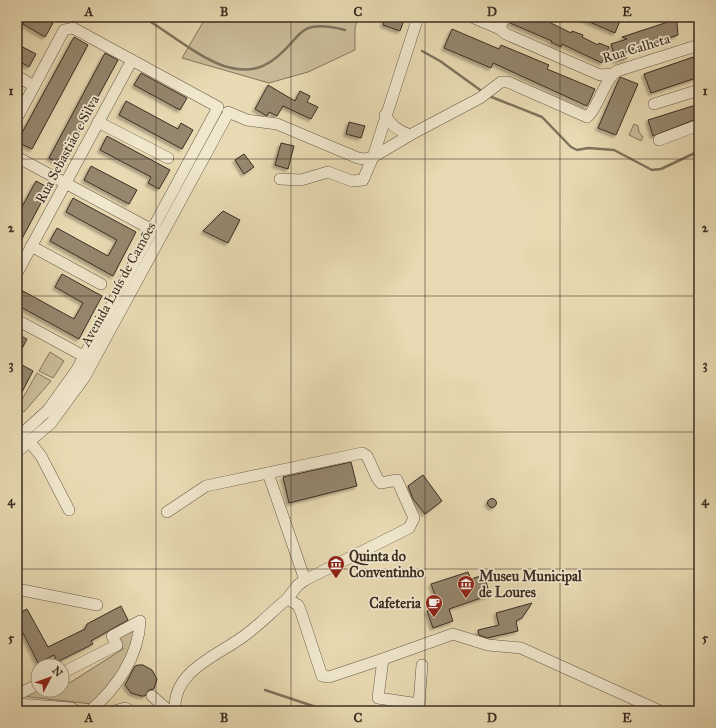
<svg xmlns="http://www.w3.org/2000/svg" width="716" height="728" font-family="'IM FELL Great Primer',serif">
<style>
.green{fill:#cbbd9a;stroke:#83765f}
.lines{fill:none;stroke-linecap:round;stroke-linejoin:round}
.stream{stroke:#7f725c;stroke-width:2.5}
.building{fill:#95876e;stroke:#3b2e24;filter:url(#shadow)}
.minor-casing{stroke:#665948;stroke-width:12}
.minor{stroke:#f0e7cd;stroke-width:11}
.grid{fill:none;stroke:#3b2e24;stroke-width:1;stroke-opacity:0.55}
.labels{text-anchor:middle;stroke-width:3.5;stroke-linejoin:round;paint-order:stroke}
.street-label{font-size:14px;fill:#3b2e24;stroke:#f0e7cd}
.poi-label{font-size:14px;font-weight:bold;fill:#3b2e24;stroke:#f0e7cd;text-anchor:start}
.neatline{fill:none;stroke:#3b2e24;stroke-width:1.5}
.grid-label{font-size:13px;text-anchor:middle;font-weight:bold;fill:#3b2e24}
</style>
<defs>
<filter id="shadow"><feDropShadow dx="-2.5" dy="2.5" stdDeviation="1" flood-color="#0004"/></filter>
</defs>
<rect width="100%" height="100%" fill="#e8dab2"/>
<filter id="stains"><feTurbulence type="fractalNoise" baseFrequency=".005" numOctaves="4"/><feColorMatrix values="0 0 0 0 .2 0 0 0 0 .09 0 0 0 0 .02 0 0 0 .5 -.17"/></filter>
<radialGradient id="worn" r=".72"><stop offset=".6" stop-color="#630" stop-opacity="0"/><stop offset="1" stop-color="#630" stop-opacity=".3"/></radialGradient>
<g class="green">
<path d="M206,17H358L355,28V50L308,72L269,83L182,58Z"/>
<path d="M634,124L638,126L639,132L643,137L641,141L629,135Z"/>
<path d="M50,352L64,361L53,378L39,371Z"/>
<path d="M37,373L51,381L24,412L17,408Z"/>
<path d="M135,627C139,650 106,687 92,704L21,696L38,690H62V684L71,682L123,649L117,637Z"/>
</g>
<g class="lines">
<g class="stream">
<path d="M143,17C168,32 198,57 224,66C256,76 273,64 293,41C297,36 305,28 312,27C323,25 334,27 345,30"/>
<path d="M422,51L440,61L483,92"/>
<path d="M489,96L542,117L571,147L577,150L588,148L614,150L652,170L661,169L699,151"/>
<path d="M265,690L328,711"/>
</g>
</g>
<g class="building">
<path d="M27,17H41L53,23L45,37L23,24Z"/>
<path d="M385,17H395L404,20L400,31L383,25Z"/>
<path d="M513,17H539L571,33L572,31L583,35L582,37L598,45L599,43L609,47L602,63L562,44L561,47L551,42L552,41L510,23Z"/>
<path d="M578,17H617L621,18L615,33Z"/>
<path d="M674,20L677,23L678,35L625,52L627,58L616,61L611,44L627,39L622,37Z"/>
<path d="M452,29L499,49L501,45L549,65L547,69L595,89L589,102L587,106L493,63L491,68L444,48Z"/>
<path d="M74,37L88,45L32,149L17,142Z"/>
<path d="M17,44L36,54L29,67L17,60Z"/>
<path d="M105,53L118,60L61,165L49,158Z"/>
<path d="M699,55V77L651,93L644,74Z"/>
<path d="M141,73L187,98L180,110L134,85Z"/>
<path d="M620,77L638,84L616,135L598,128Z"/>
<path d="M268,85L295,101L300,91L310,96L307,102L318,107L311,119L283,106L277,116L269,112L267,116L255,109Z"/>
<path d="M126,101L178,129L181,123L193,130L182,149L119,115Z"/>
<path d="M699,104V118L653,136L648,120Z"/>
<path d="M349,122L365,126L361,138L346,134Z"/>
<path d="M107,136L170,170L159,189L148,183L151,177L100,150Z"/>
<path d="M281,143L294,146L288,169L275,165Z"/>
<path d="M244,154L254,167L244,174L235,160Z"/>
<path d="M91,166L137,190L129,204L84,180Z"/>
<path d="M36,181L49,188L17,248V216Z"/>
<path d="M73,198L136,232L113,276L50,241L57,228L108,256L117,240L66,212Z"/>
<path d="M223,211L240,220L228,243L203,231Z"/>
<path d="M62,274L102,296L79,339L17,305L23,291L74,319L83,303L55,287Z"/>
<path d="M17,334L27,339L17,358Z"/>
<path d="M17,362L33,371L22,392L17,389Z"/>
<path d="M351,462L357,486L289,503L283,477Z"/>
<path d="M423,475L442,501L425,514L413,499L408,486Z"/>
<circle cx="492" cy="503" r="4.5"/>
<path d="M468,572L471,579L484,575L490,595L449,609L453,621L433,628L427,611L439,606L431,584Z"/>
<path d="M532,603L522,618L516,621L518,631L487,638L479,635L478,630L499,625L496,613Z"/>
<path d="M121,606L128,620L91,641L93,644L57,662L54,655L38,663L17,621V614L27,609L48,647L85,629L87,624Z"/>
<path d="M138,665H143L152,670L157,679L154,689L149,690L145,696H141L131,693L125,685L135,666Z"/>
</g>
<g class="lines">
<defs>
<g id="minor">
<path d="M474,18L500,29L506,34L600,75L613,74L617,71L699,45"/>
<path d="M500,29L504,17"/>
<path d="M17,76L34,86"/>
<path d="M654,104L699,90"/>
<path d="M228,112L247,120L277,124L358,158L364,159L373,157L410,135L480,98L501,82H508L587,117C595,112 604,84 613,74"/>
<path d="M385,115C391,126 399,131 410,135"/>
<path d="M17,118L64,30L73,28L218,107"/>
<path d="M98,122L168,158"/>
<path d="M659,140L699,125"/>
<path d="M17,157L158,233"/>
<path d="M280,179L301,180L328,172L352,181L363,180L373,157L418,17"/>
<path d="M31,246L101,284"/>
<path d="M17,273L132,60"/>
<path d="M17,320L89,359"/>
<path d="M17,438L48,410L76,371L216,111"/>
<path d="M29,441L41,456L69,510"/>
<path d="M17,452L51,423L84,378L226,117"/>
<path d="M268,473L305,580"/>
<path d="M167,512L206,486L362,453L367,456L377,478L381,483L397,480L414,518L409,528L305,580L298,585L287,599"/>
<path d="M17,589L97,605"/>
<path d="M422,665L419,704L378,698L383,659L453,634L488,645L521,648L660,711"/>
<path d="M62,673L117,645L112,636L140,621C139,656 116,689 90,711"/>
<path d="M17,695L38,684"/>
<path d="M152,696L169,711"/>
<path d="M17,704L71,708L76,711"/>
<path d="M115,711L125,708L131,711"/>
<path d="M175,711C172,669 221,655 248,633C262,622 274,610 287,599L298,605L301,612L322,676L329,677L383,659"/>
</g>
</defs>
<use href="#minor" class="minor-casing"/>
<use href="#minor" class="minor"/>
</g>
<path class="grid" d="M156,17V711M291,17V711M425,17V711M560,17V711M17,159H699M17,296H699M17,432H699M17,569H699"/>
<defs>
<symbol id="museum-pin" viewBox="-11 -11 22 30"><path d="M0 17L-7.5 6A9.5 9.5 0 1 1 7.5 6Z" fill="#8f2418" stroke="#f0e7cd"/><path d="M0-6L6-3V-2H-6V-3ZM-5-1h2V3h-2ZM-1-1h2V3h-2ZM3-1h2V3H3ZM-6 4H6V6H-6Z" fill="#fff"/></symbol>
<symbol id="cafe-pin" viewBox="-11 -11 22 30"><path d="M0 17L-7.5 6A9.5 9.5 0 1 1 7.5 6Z" fill="#8f2418" stroke="#f0e7cd"/><path d="M-5.5-4.5H6V0H3Q3 3.5 0 3.5H-2.5Q-5.5 3.5-5.5 0ZM3-3.2v2h1.7v-2ZM-6 4.5H4V6H-6Z" fill="#fff"/></symbol>
</defs>
<g fill-rule="evenodd">
<use href="#museum-pin" x="326" y="554" width="20" height="27"/>
<use href="#museum-pin" x="456" y="574" width="20" height="27"/>
<use href="#cafe-pin" x="424" y="593" width="20" height="27"/>
</g>
<g class="labels">
<g class="street-label">
<text transform="translate(636 48) rotate(-17)" y="5">Rua Calheta</text>
<text transform="translate(67 149) rotate(-62)" y="5">Rua Sebastião e Silva</text>
<text transform="translate(118 284) rotate(-61)" y="5">Avenida Luís de Camões</text>
</g>
<g class="poi-label">
<text x="349" y="561">Quinta do<tspan x="349" dy="16">Conventinho</tspan></text>
<text x="479" y="581">Museu Municipal<tspan x="479" dy="16">de Loures</tspan></text>
<text x="421" y="608" text-anchor="end">Cafeteria</text>
</g>
</g>
<rect width="716" height="728" fill="none" stroke="#e8dab2" stroke-width="44"/>
<g transform="translate(50 678) rotate(49)"><circle r="19" fill="#f0e7cd" stroke="#a89d89"/>
<path d="M0-3L7 15L0 10L-7 15Z" fill="#8f2418"/>
<text y="-6" font-size="11" font-weight="bold" text-anchor="middle" fill="#3b2e24">N</text>
</g>
<rect x="22" y="22" width="672" height="684" class="neatline"/>
<g class="grid-label">
<text x="89" y="16">A</text>
<text x="224" y="16">B</text>
<text x="358" y="16">C</text>
<text x="492" y="16">D</text>
<text x="627" y="16">E</text>
<text x="11" y="95">1</text>
<text x="705" y="95">1</text>
<text x="11" y="232">2</text>
<text x="705" y="232">2</text>
<text x="11" y="369">3</text>
<text x="705" y="369">3</text>
<text x="11" y="505">4</text>
<text x="705" y="505">4</text>
<text x="11" y="642">5</text>
<text x="705" y="642">5</text>
<text x="89" y="722">A</text>
<text x="224" y="722">B</text>
<text x="358" y="722">C</text>
<text x="492" y="722">D</text>
<text x="627" y="722">E</text>
</g>
<rect width="100%" height="100%" filter="url(#stains)"/>
<rect width="100%" height="100%" fill="url(#worn)"/>
</svg>
